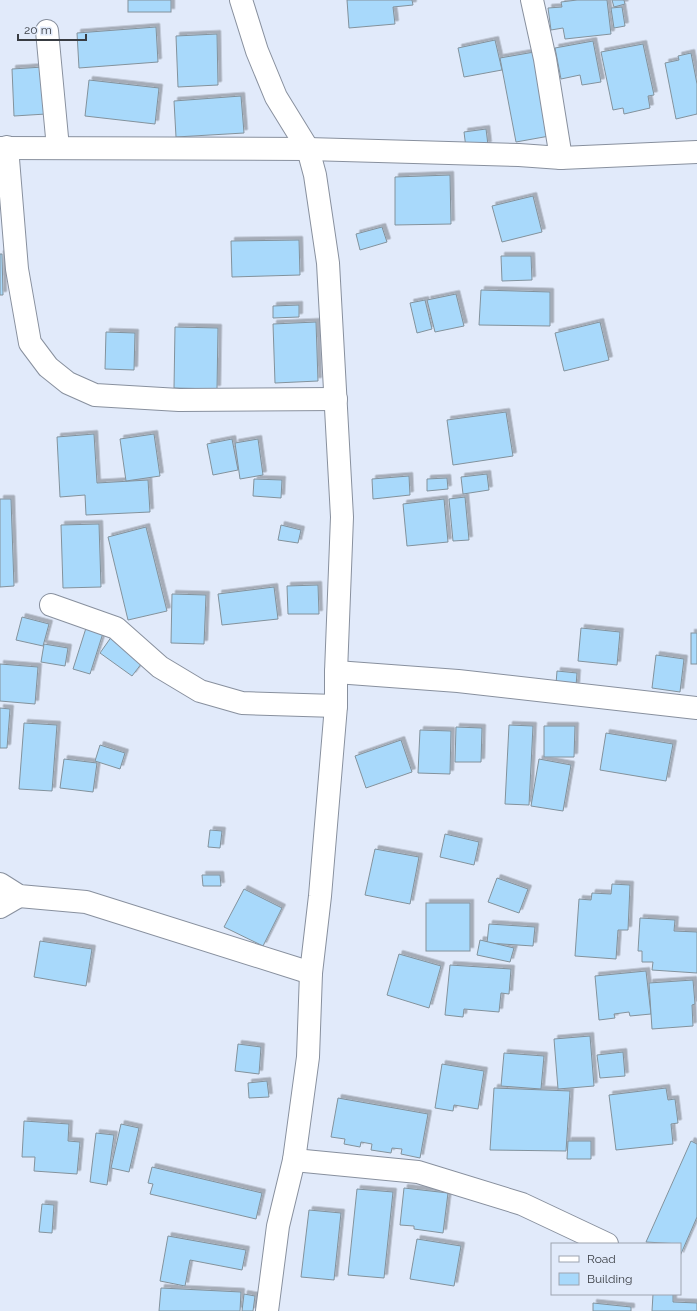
<svg xmlns="http://www.w3.org/2000/svg" width="697" height="1311" font-family="Raleway,sans-serif">
<style>
.building{fill:#a8d9fb;stroke:#83929c;filter:url(#shadow)}
.lines{fill:none;stroke-linecap:round;stroke-linejoin:round}
.minor-casing{stroke:#88909e;stroke-width:24}
.minor{stroke:#fff;stroke-width:22}
</style>
<defs>
<filter id="shadow"><feDropShadow dx="3.5" dy="-3.5" stdDeviation="0" flood-color="#0004"/></filter>
</defs>
<rect width="100%" height="100%" fill="#e1eafa"/>
<g class="building">
<rect x="128" y="0" width="43" height="12"/>
<path d="M347,0H412L413,5L393,7L395,24L349,28Z"/>
<path d="M577,0H607L611,34L565,39L563,28L551,30L548,8L562,7L561,2Z"/>
<path d="M612,0H624L625,4L614,7Z"/>
<path d="M622,7L625,26L614,28L611,8Z"/>
<path d="M156,27L158,62L79,68L77,33Z"/>
<path d="M217,34L218,85L178,87L176,36Z"/>
<path d="M495,40L502,70L464,77L458,48Z"/>
<path d="M593,41L601,82L582,85L580,75L561,79L555,48Z"/>
<path d="M643,44L654,95L648,96L650,108L624,114L623,108L613,110L601,52Z"/>
<path d="M540,51L555,135L516,142L500,58Z"/>
<path d="M691,53L697,84V114L676,119L665,63L679,60L678,56Z"/>
<path d="M43,67L46,114L14,116L12,69Z"/>
<path d="M89,80L159,88L155,124L85,116Z"/>
<path d="M241,96L244,133L176,137L174,101Z"/>
<path d="M486,129L488,145L466,148L464,132Z"/>
<path d="M450,175L451,224L395,225V177Z"/>
<path d="M533,196L542,232L502,242L492,206Z"/>
<path d="M382,227L387,242L360,250L356,234Z"/>
<path d="M299,240L300,275L232,277L231,241Z"/>
<path d="M0,254H2L3,295H0Z"/>
<path d="M501,256H531L532,280L502,281Z"/>
<path d="M481,290L550,292V326L479,325Z"/>
<path d="M456,294L464,326L435,332L427,300Z"/>
<path d="M425,300L432,329L417,333L410,303Z"/>
<path d="M299,305V317L273,318V306Z"/>
<path d="M316,322L318,381L275,383L273,324Z"/>
<path d="M600,322L609,360L564,371L555,333Z"/>
<path d="M175,327L218,328L217,389L174,388Z"/>
<path d="M106,332L135,333L134,370L105,369Z"/>
<path d="M506,412L513,456L453,465L447,420Z"/>
<path d="M94,434L97,483L148,480L150,512L86,515L85,495L60,497L57,437Z"/>
<path d="M154,434L160,476L126,481L120,439Z"/>
<path d="M232,439L238,470L213,475L207,444Z"/>
<path d="M258,439L263,475L240,479L235,443Z"/>
<path d="M487,474L489,490L463,494L461,477Z"/>
<path d="M409,476L410,495L373,499L372,479Z"/>
<path d="M447,478L448,489L427,491V479Z"/>
<path d="M254,479L282,480L281,498L253,496Z"/>
<path d="M465,497L469,540L453,541L449,499Z"/>
<path d="M0,499H11L14,586L0,587Z"/>
<path d="M444,499L448,542L407,546L403,504Z"/>
<path d="M99,524L101,587L63,588L61,525Z"/>
<path d="M281,525L301,530L298,543L278,540Z"/>
<path d="M146,527L167,611L128,620L108,537Z"/>
<path d="M318,585L319,614H288L287,586Z"/>
<path d="M274,587L278,619L222,625L218,594Z"/>
<path d="M172,594L206,595L204,644L171,643Z"/>
<path d="M22,617L49,624L43,646L16,640Z"/>
<path d="M86,628L103,633L90,674L73,669Z"/>
<path d="M581,628L620,632L617,665L578,661Z"/>
<rect x="691" y="633" width="6" height="31"/>
<path d="M112,636L145,659L132,676L100,653Z"/>
<path d="M44,644L68,648L65,666L41,662Z"/>
<path d="M656,655L684,659L680,692L652,688Z"/>
<path d="M0,664L38,667L35,704L0,701Z"/>
<path d="M557,671L577,673L576,686L556,684Z"/>
<path d="M0,708L10,709L7,748H0Z"/>
<path d="M24,723L57,725L52,791L19,789Z"/>
<path d="M509,725L533,726L529,805L505,804Z"/>
<path d="M544,726H575L574,757H544Z"/>
<path d="M456,727L482,728L481,762H455Z"/>
<path d="M420,730L451,731L450,774L418,773Z"/>
<path d="M606,733L673,744L666,781L600,770Z"/>
<path d="M401,740L412,772L366,788L355,756Z"/>
<path d="M100,745L125,753L120,769L95,761Z"/>
<path d="M64,759L97,763L93,792L60,788Z"/>
<path d="M539,759L571,765L563,811L531,806Z"/>
<path d="M210,830L222,831L220,848L208,847Z"/>
<path d="M445,834L479,842L474,865L440,857Z"/>
<path d="M375,849L419,857L410,904L365,895Z"/>
<path d="M202,875H220L221,886H203Z"/>
<path d="M497,878L528,889L519,913L488,902Z"/>
<path d="M612,884L630,885L628,930H618L616,959L575,956L579,899L591,900L592,893L611,894Z"/>
<path d="M244,889L282,908L263,946L224,927Z"/>
<rect x="426" y="903" width="44" height="48"/>
<path d="M640,918L675,920L674,931L697,932V973L652,970L653,962H642V951H638Z"/>
<path d="M489,924L535,927L533,946L487,943Z"/>
<path d="M480,940L514,948L510,962L477,955Z"/>
<path d="M40,941L92,949L86,986L34,977Z"/>
<path d="M399,954L441,966L429,1008L387,995Z"/>
<path d="M450,965L511,969L509,994L501,993L499,1012L464,1009L463,1017L445,1015Z"/>
<path d="M646,971L651,1014L630,1016L629,1012L614,1014L615,1018L599,1020L595,976Z"/>
<path d="M693,980L695,1004L692,1005L693,1026L652,1029L649,983Z"/>
<path d="M590,1036L594,1086L558,1089L554,1039Z"/>
<path d="M238,1044L261,1047L259,1074L235,1071Z"/>
<path d="M623,1052L625,1076L600,1078L597,1055Z"/>
<path d="M504,1053L544,1056L541,1089L501,1086Z"/>
<path d="M442,1064L484,1071L478,1109L454,1105L453,1111L435,1108Z"/>
<path d="M267,1081L269,1097L249,1098L248,1083Z"/>
<path d="M494,1088L570,1091L566,1151L490,1150Z"/>
<path d="M666,1088L668,1100L675,1099L678,1123L671,1124L673,1144L616,1150L609,1095Z"/>
<path d="M338,1098L428,1114L420,1158L401,1154L402,1149L392,1148L391,1153L371,1150L372,1144L361,1142L360,1147L344,1144L345,1139L331,1137Z"/>
<path d="M24,1121L69,1124L68,1141L80,1142L77,1174L34,1171L35,1157H22Z"/>
<path d="M121,1124L139,1128L129,1172L111,1168Z"/>
<path d="M96,1133L114,1135L107,1185L90,1182Z"/>
<path d="M568,1141H591V1159H567Z"/>
<path d="M691,1141L697,1144V1217L680,1256V1244L646,1242Z"/>
<path d="M152,1167L262,1193L256,1219L150,1194L153,1184L148,1183Z"/>
<path d="M404,1188L448,1193L443,1233L414,1229V1226L400,1225Z"/>
<path d="M357,1189L393,1192L384,1278L348,1275Z"/>
<path d="M42,1204L54,1205L52,1233L39,1232Z"/>
<path d="M309,1210L341,1213L334,1280L301,1277Z"/>
<path d="M168,1236L246,1250L242,1270L190,1260L185,1286L160,1281Z"/>
<path d="M417,1239L461,1246L454,1286L410,1279Z"/>
<path d="M161,1288L241,1292L240,1311H159Z"/>
<path d="M244,1294L255,1296L253,1311H242Z"/>
<path d="M653,1294H673V1302L697,1303V1311H652Z"/>
<path d="M593,1303L631,1307V1311H593Z"/>
</g>
<g class="lines">
<defs>
<g id="minor">
<path d="M241,0L257,51L276,97L308,149L315,175L328,263L342,517L336,672V706L320,896L311,973L308,1057L294,1160L278,1226L267,1311"/>
<path d="M532,0L545,59L561,158"/>
<path d="M47,31L58,148"/>
<path d="M7,147L17,269L30,343L48,367L68,383L95,395L179,400L336,399"/>
<path d="M0,148L308,149L519,155L561,158L697,152"/>
<path d="M51,605L116,628L160,667L200,691L242,703L336,706"/>
<path d="M336,672L458,681L697,708"/>
<path d="M0,884L19,896L86,902L311,973"/>
<path d="M0,907L19,896"/>
<path d="M294,1160L418,1172L522,1204L607,1244"/>
</g>
</defs>
<use href="#minor" class="minor-casing"/>
<use href="#minor" class="minor"/>
</g>
<rect x="551" y="1243" width="130" height="52" fill="#e1eafa" stroke="#9da4b0"/>
<rect x="559" y="1256" width="20" height="6" fill="#ffffff" stroke="#9da4b0"/>
<text x="587" y="1263" font-size="12" fill="#383c42">Road</text>
<rect x="559" y="1273" width="20" height="12" fill="#a8d9fb" stroke="#9da4b0"/>
<text x="587" y="1283" font-size="12" fill="#383c42">Building</text>
<path d="M18 34v6h68v-6" fill="none" stroke="#383c42" stroke-width="2"/>
<text x="24" y="34" font-size="12" fill="#383c42" stroke="#e1eafa" stroke-width="3" paint-order="stroke">20 m</text>
</svg>
